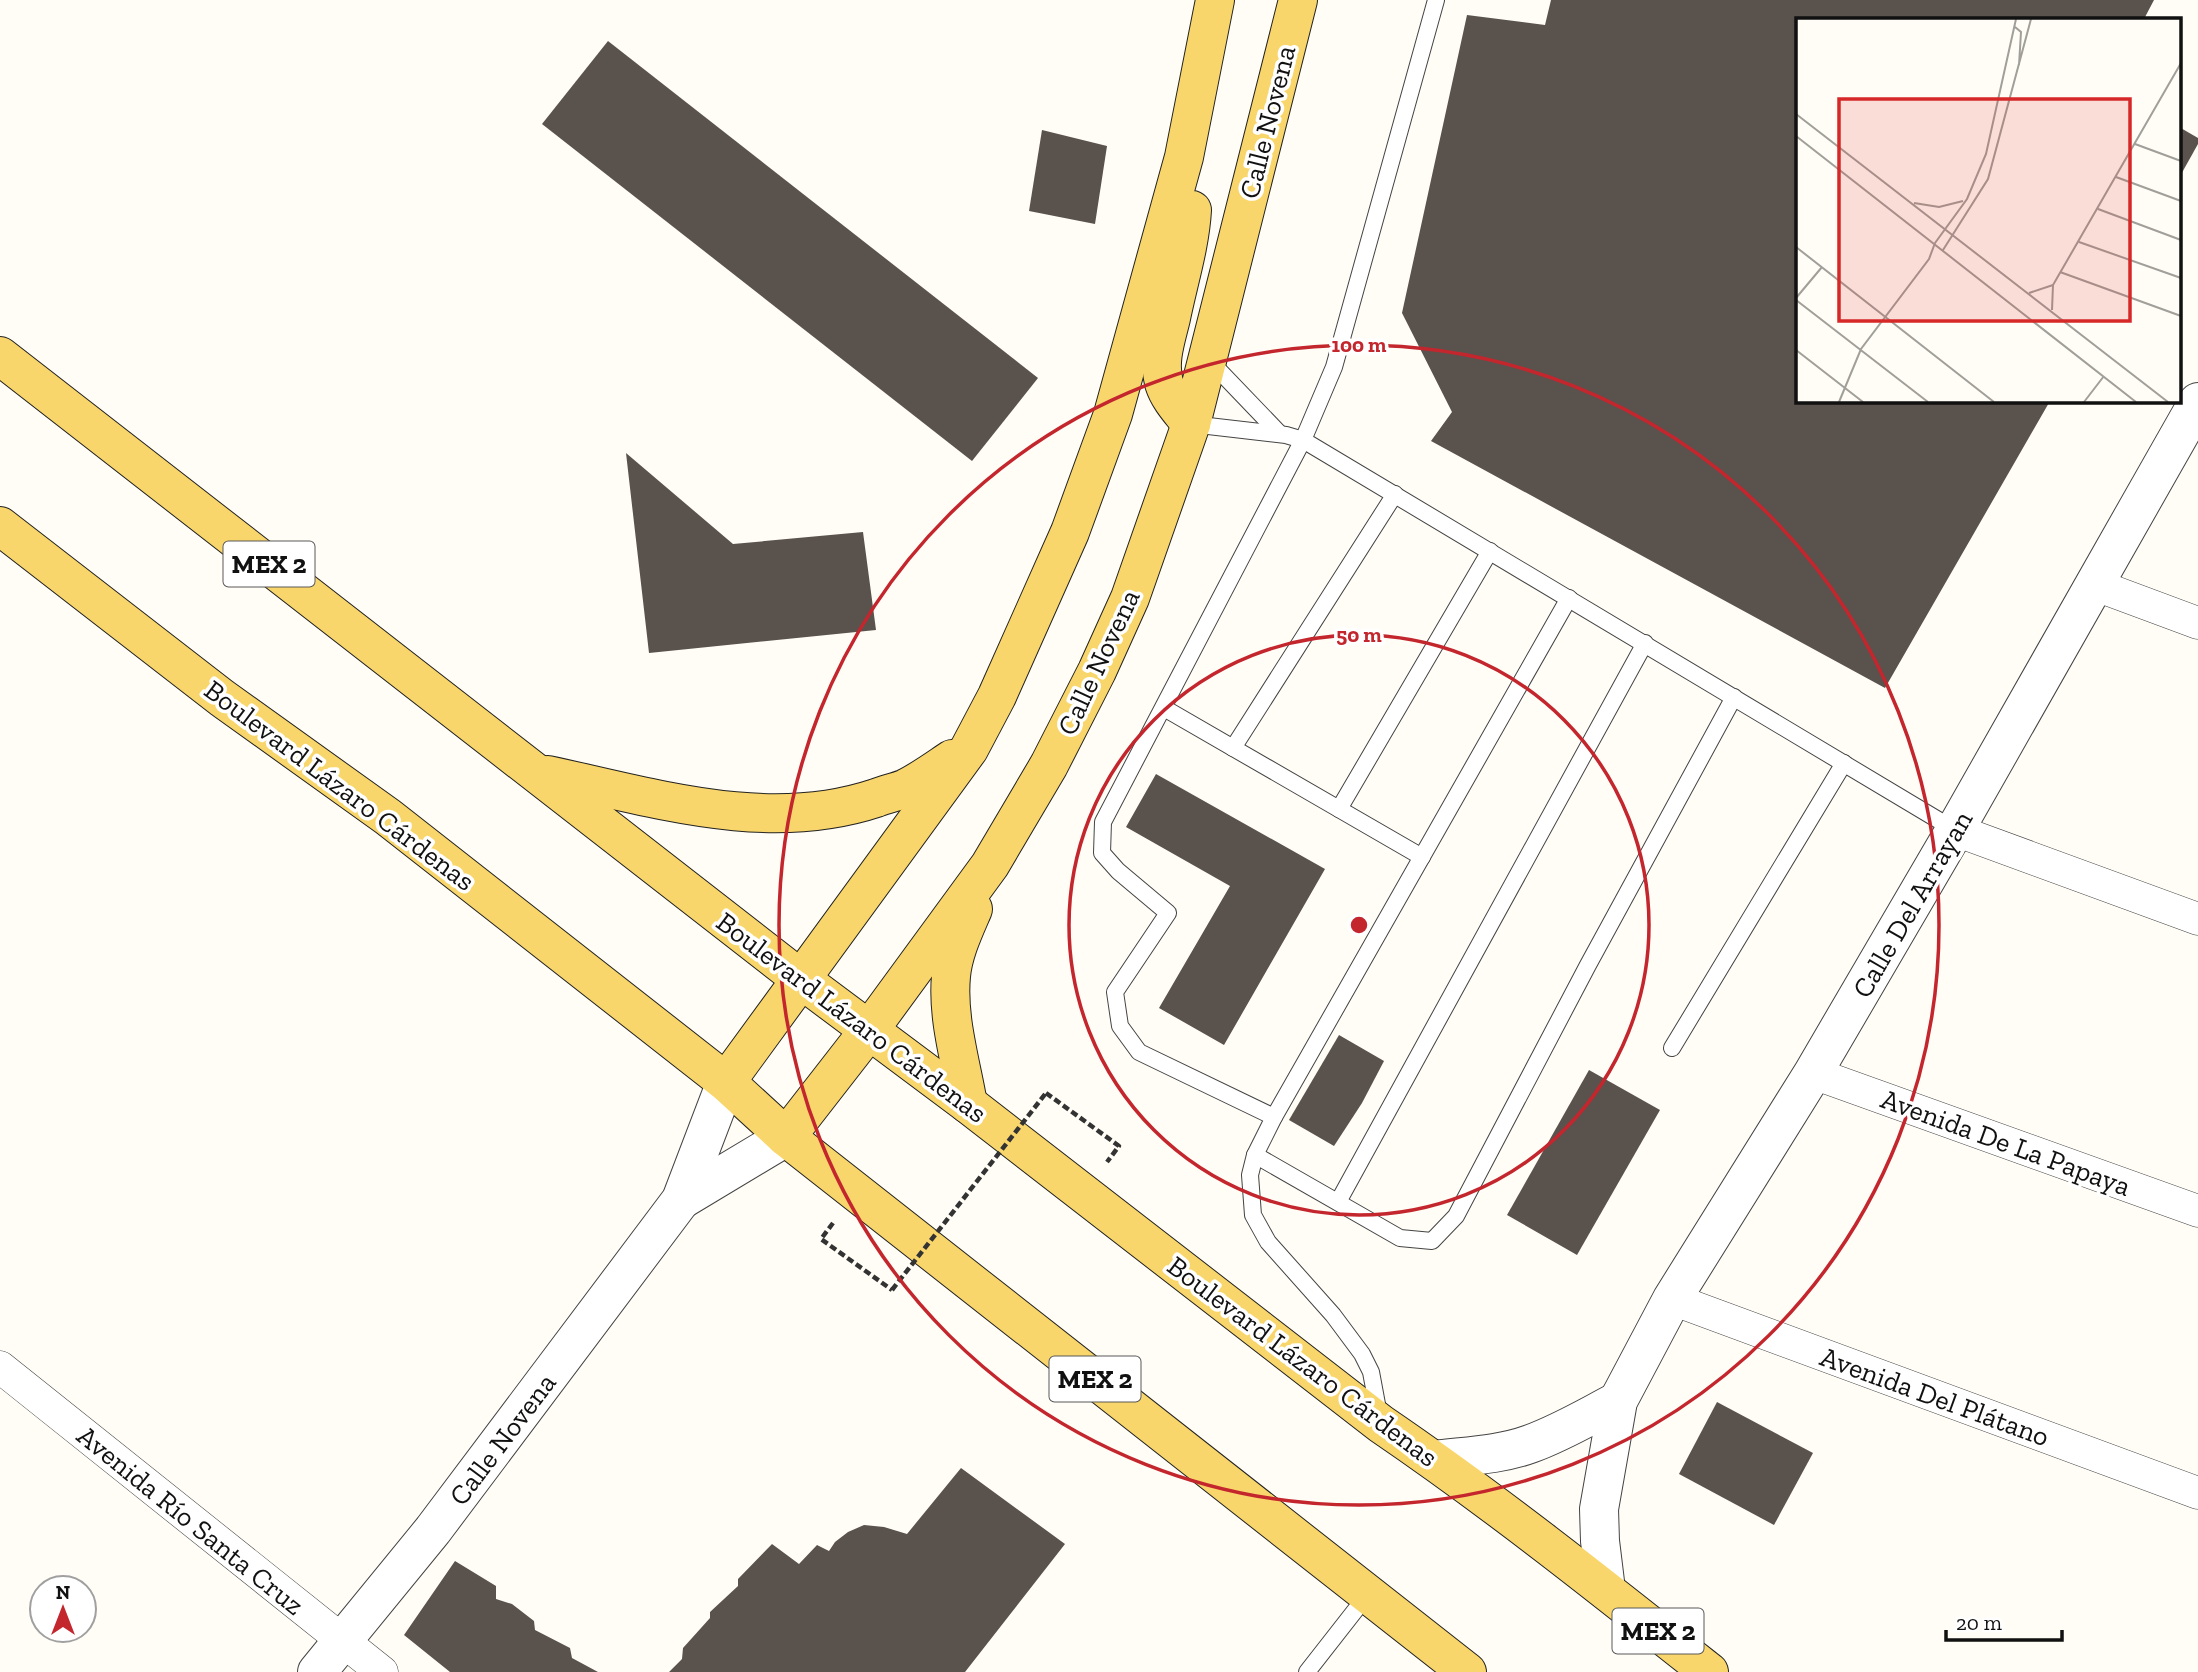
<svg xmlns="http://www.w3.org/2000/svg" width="2198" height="1672" font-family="'Zilla Slab',serif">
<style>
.building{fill:#5a524d}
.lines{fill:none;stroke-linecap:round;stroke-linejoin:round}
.service-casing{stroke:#444;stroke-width:18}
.minor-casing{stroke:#444;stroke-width:33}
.tertiary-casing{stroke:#444;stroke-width:40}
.primary-casing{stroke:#222;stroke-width:40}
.path{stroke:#333;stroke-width:4.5;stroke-dasharray:7 3.5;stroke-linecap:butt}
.service{stroke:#fff;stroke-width:16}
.minor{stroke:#fff;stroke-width:32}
.tertiary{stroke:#fff;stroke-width:38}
.primary{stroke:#f9d66b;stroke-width:38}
.path-bridge{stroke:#333;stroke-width:4.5;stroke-dasharray:7 3.5;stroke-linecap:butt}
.ring{fill:none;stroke:#c4262e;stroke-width:3.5}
.labels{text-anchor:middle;stroke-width:7;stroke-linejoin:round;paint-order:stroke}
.shield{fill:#fff;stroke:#585858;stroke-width:2}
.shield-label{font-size:26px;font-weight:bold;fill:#111}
.street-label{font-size:28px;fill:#111;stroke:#fff}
.inset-road{fill:none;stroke:#a09f9a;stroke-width:2}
.view{fill:#d62828;fill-opacity:0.15;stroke:#d62828;stroke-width:3.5}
.inset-edge{fill:none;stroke:#111;stroke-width:3.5}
.centre{fill:#c4262e;stroke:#fff;stroke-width:3.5}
.ring-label{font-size:21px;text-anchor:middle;font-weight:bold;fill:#c4262e;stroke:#fff;stroke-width:7;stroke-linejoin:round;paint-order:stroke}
</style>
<rect width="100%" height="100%" fill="#fffdf5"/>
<g class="building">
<path d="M1551,0H2154L2144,19H1797V401H2050L1885,688L1431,441L1452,412L1402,313L1467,15L1545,25Z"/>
<path d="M608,41L1038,378L972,461L542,124Z"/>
<path d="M2179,127L2198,138V144L2179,178Z"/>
<path d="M1042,130L1107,146L1095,224L1029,211Z"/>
<path d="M626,453L733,544L863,532L876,630L649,653Z"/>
<path d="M1156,774L1325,869L1224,1045L1159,1008L1230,886L1126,827Z"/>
<path d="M1339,1035L1384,1061L1362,1103L1334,1146L1289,1120Z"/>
<path d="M1589,1070L1660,1110L1577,1255L1507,1215Z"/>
<path d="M1717,1402L1813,1453L1774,1525L1679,1474Z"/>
<path d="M961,1468L1065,1544L965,1672H669L682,1659L683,1648L710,1618V1612L738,1586V1579L772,1544L799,1564L817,1545L829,1551L835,1542L848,1532L864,1525L884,1527L907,1534Z"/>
<path d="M455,1561L496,1586V1599L512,1604L534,1621L535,1630L570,1648L572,1658L598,1672H450L404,1635Z"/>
</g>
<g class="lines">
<defs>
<g id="service">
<path d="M1209,360L1280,434"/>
<path d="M1191,424L1286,435L1303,440L1955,830"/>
<path d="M1164,708L1422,857"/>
<path d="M1233,748L1395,494"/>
<path d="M1339,809L1490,551"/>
<path d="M1672,1048L1844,763"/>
<path d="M1274,1117L1139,1052L1120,1026L1115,992L1168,913L1118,871L1102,853L1103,822L1303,440L1334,367L1436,0"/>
<path d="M1255,1155L1400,1238L1432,1241L1456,1216L1588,965L1734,697"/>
<path d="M1338,1202L1645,643"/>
<path d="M1379,1415L1371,1372L1362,1354L1333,1315L1268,1242L1253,1215L1250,1175L1255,1155L1274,1117L1569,598"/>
<path d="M1307,1672L1368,1594"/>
</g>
<g id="minor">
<path d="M2093,584L2198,623"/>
<path d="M1955,830L2198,919"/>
<path d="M1813,1073L2198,1211"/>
<path d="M1672,1299L2198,1493"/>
<path d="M0,1367L382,1672"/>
</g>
<g id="tertiary">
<path d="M681,1200L786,1137"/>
<path d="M1434,1460C1465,1456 1500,1455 1530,1444C1561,1433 1589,1416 1618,1401"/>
<path d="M1606,1590L1600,1541L1599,1509L1618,1401L1672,1299L1813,1073L1955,830L2198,402"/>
<path d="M317,1672L433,1530L681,1200L726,1082"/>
</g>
<g id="primary">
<path d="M0,356L802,980L968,1104L1381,1424C1494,1501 1602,1587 1709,1672"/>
<path d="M1191,424C1181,411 1169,399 1164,383C1158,361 1166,339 1171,318C1178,283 1190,246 1192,210"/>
<path d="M0,526L222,698L388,817L726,1082L786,1137L1467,1672"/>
<path d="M548,775C655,798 768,834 876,798C886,794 897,792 906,788C922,780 937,769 952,759"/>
<path d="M726,1082L969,749L997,696L1070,532L1113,414L1184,157L1215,0"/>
<path d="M968,1104C961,1063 947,1018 951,976C953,953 964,930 973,909"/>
<path d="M786,1137L870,1029L990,865L1049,765L1097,671L1130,598L1191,424L1298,0"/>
</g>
</defs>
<use href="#service" class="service-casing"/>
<use href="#minor" class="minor-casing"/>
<use href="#tertiary" class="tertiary-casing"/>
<use href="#primary" class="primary-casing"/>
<g class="path">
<path d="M1046,1093L1119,1146L1107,1162"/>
<path d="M833,1223L821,1239L892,1290"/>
</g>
<use href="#service" class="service"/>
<use href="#minor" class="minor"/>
<use href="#tertiary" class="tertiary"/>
<use href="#primary" class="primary"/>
<path class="path-bridge" d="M892,1290L1046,1093"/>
</g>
<g class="ring">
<circle cx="1359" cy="925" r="290"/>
<circle cx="1359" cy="925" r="580"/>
</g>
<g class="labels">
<g class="shield">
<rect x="223.5" y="541.5" width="91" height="45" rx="5"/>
<rect x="1049.5" y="1356.5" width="91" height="45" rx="5"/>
<rect x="1612.5" y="1608.5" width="91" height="45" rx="5"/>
</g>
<g class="shield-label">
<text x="269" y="573">MEX 2</text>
<text x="1095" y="1388">MEX 2</text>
<text x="1658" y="1640">MEX 2</text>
</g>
<g class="street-label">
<text transform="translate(1267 122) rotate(-76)" y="10">Calle Novena</text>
<text transform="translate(1098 662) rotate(-65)" y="10">Calle Novena</text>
<text transform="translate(340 785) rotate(37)" y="10">Boulevard Lázaro Cárdenas</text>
<text transform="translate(1912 904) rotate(-60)" y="10">Calle Del Arrayan</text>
<text transform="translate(852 1017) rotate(37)" y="10">Boulevard Lázaro Cárdenas</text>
<text transform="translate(2006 1142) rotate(20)" y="10">Avenida De La Papaya</text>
<text transform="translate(1303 1361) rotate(37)" y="10">Boulevard Lázaro Cárdenas</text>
<text transform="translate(1935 1396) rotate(20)" y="10">Avenida Del Plátano</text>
<text transform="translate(502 1439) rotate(-53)" y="10">Calle Novena</text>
<text transform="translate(191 1520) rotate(39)" y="10">Avenida Río Santa Cruz</text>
</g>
</g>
<g transform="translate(1796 18)">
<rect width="385" height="385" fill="#fffdf5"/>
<path class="inset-road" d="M219,9L225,14L223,47M0,96L372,384M0,118L340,384M339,126L385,143M320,159L385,183M118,185L143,189L167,183M302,191L385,222M283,224L385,260M139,225L171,181L190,136L220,1M0,229L198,384M147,232L192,161L235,1M264,254L385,298M233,275L257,267M0,280L26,249M0,282L132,384M256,292L257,267L385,45M0,332L67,384M43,384L65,331L133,241L139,225M288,384L308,358"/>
<path class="view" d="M43,81H334V303H43Z"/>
<rect width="385" height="385" class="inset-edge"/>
</g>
<circle cx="1359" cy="925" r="10" class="centre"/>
<g class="ring-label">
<text x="1359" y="352">100 m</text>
<text x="1359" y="642">50 m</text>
</g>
<g transform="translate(63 1609)"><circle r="33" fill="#ffffff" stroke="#a0a0a0" stroke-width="2"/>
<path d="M0-5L12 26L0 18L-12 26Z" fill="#c4262e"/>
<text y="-10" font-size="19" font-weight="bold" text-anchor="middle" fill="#111111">N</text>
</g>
<path d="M1946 1630v10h116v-10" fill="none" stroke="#111111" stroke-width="3.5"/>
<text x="1956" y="1630" font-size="21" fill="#111111" stroke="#ffffff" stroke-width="5" paint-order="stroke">20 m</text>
</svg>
